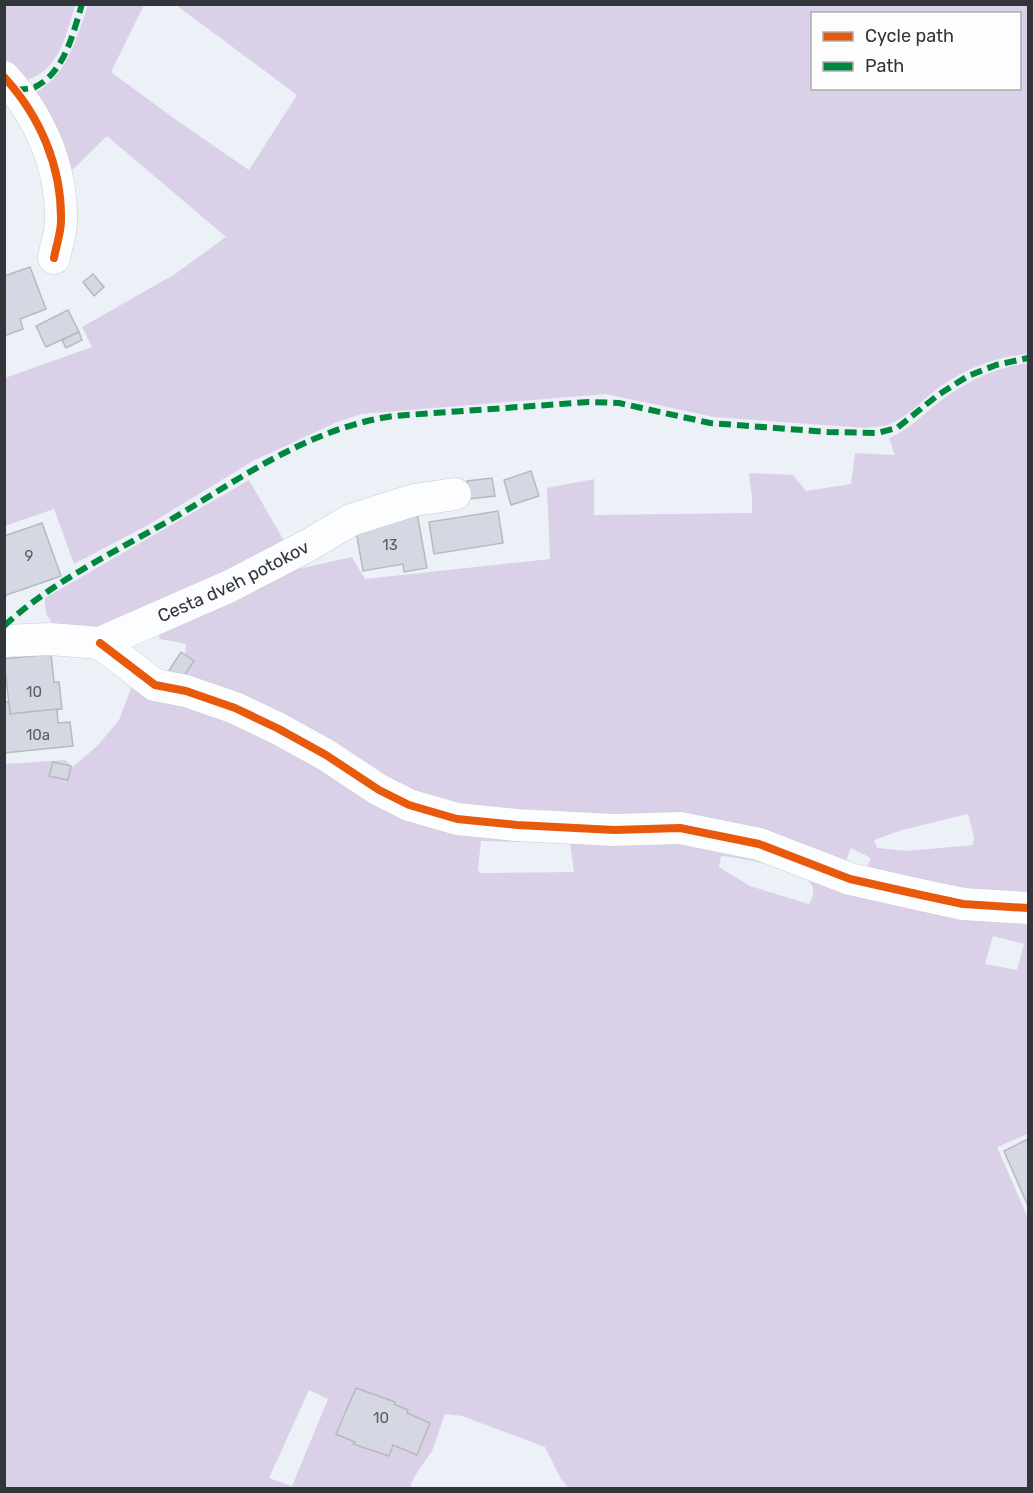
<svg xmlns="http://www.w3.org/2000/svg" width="1033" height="1493" font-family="Rubik,sans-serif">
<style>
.green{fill:#dad1e9;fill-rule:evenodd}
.building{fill:#d5d7e3;stroke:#b7b9be;stroke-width:1.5}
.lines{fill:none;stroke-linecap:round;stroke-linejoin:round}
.street-casing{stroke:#c9ccd1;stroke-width:33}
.street{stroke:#fcfdfe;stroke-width:32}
.quiet{stroke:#00873e;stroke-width:6;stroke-dasharray:12 6;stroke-linecap:butt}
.cycleway-casing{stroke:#fdfdfd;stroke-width:11}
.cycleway{stroke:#e8590c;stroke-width:8}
.labels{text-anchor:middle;stroke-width:5;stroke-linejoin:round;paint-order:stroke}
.number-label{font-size:15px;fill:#5b5e64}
.street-label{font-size:18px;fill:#323539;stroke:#fdfdfd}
</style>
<rect width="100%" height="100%" fill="#ecf1f7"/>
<g class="green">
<path d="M5,5H75C66,36 58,75 21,81L5,63Z"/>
<path d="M88,5H144L111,72L179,122L249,170L297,95L176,5H1028V354C998,356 967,368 941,386C924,398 905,421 884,426C878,427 871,427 865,428L714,417L606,394L361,414L337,422L253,461L148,525L74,564L54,509L5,526V378L92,347L82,327L175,274L226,237L107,136L68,174L32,94C67,78 76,39 88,5ZM812,14H1020V88H812Z"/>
<path d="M1028,363V902L864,876L871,858L851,848L843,868L437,804L183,679L186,644L160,639L156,628L289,571L352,557L365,579L550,559L547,488L594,479V515L752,513V499L749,473L793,475L806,491L851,484L855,453L895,455L889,438C909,430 922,415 939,402C965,382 995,367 1028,363ZM968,814L974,837L973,845L907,851L877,848L874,840L902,830Z"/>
<path d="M249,480L287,546L114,628L58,630C48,619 44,613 45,598Z"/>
<path d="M131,688L220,709L387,802L683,836L1028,917V1134L997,1147L1028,1218V1488H568L561,1479L545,1447L462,1416L445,1414L432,1451L414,1477L410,1488H5V764L65,760L73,767L98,745L119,720ZM481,841L570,843L574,872L480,873L478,869ZM721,856C738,857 807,870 812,886C815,893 812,898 809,904L750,886L719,867ZM993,936L1024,944L1017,970L985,964ZM309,1390L328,1399L292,1486L269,1478Z"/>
</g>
<g class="building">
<path d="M30,267L46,309L20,319L23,329L4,336V276Z"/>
<path d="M93,274L104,287L94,296L83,282Z"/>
<path d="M68,310L79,332L46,347L36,326Z"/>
<path d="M79,332L82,340L66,348L62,340Z"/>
<path d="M531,471L539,496L511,505L504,480Z"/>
<path d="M492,478L495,496L469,499L467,481Z"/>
<path d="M498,511L503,543L434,554L429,522Z"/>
<path d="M417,513L427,568L404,572L403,564L363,571L355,525Z"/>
<path d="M42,523L61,576L4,596V536Z"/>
<path d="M181,652L194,661L179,683L166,675Z"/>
<path d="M51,654L54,682H59L62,709L10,714L4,659Z"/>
<path d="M4,702H9L10,714L57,709L58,723L70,722L73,746L4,753Z"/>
<path d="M53,762L71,766L68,780L49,776Z"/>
<path d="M1028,1139V1206L1004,1151Z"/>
<path d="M356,1388L395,1402L394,1404L408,1410L407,1413L430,1423L417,1455L393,1445L389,1456L353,1444L355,1442L336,1434Z"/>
</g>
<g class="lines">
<defs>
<g id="street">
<path d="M4,77C40,116 62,167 61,221C61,233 56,246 54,258"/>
<path id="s1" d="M4,641L50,639L100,643L230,586L307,546L351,520L414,500L455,494"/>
<path d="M100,643L155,685L186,691L235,708L279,729L326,755L379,790L409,805L457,819L517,825L614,830L680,828L759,844L850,879L921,895L963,904L1028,908"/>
</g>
</defs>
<use href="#street" class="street-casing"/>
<use href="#street" class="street"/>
<g class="quiet">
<path d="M16,90C22,89 30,89 35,87C65,72 73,33 82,4"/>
<path d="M4,626C52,582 109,555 165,523C239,480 306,429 393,416L589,402L619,403L710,423L828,432L877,433L897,428L938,395L968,376L996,365L1028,358"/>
</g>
<defs>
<g id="cycleway">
<path d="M4,77C40,116 62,167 61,221C61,233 56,246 54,258"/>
<path d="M100,643L155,685L186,691L235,708L279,729L326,755L379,790L409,805L457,819L517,825L614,830L680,828L759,844L850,879L921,895L963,904L1028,908"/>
</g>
</defs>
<use href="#cycleway" class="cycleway-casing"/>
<use href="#cycleway" class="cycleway"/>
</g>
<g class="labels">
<g class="number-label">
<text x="390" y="550">13</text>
<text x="29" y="561">9</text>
<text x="34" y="697">10</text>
<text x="38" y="740">10a</text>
<text x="381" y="1423">10</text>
</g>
<g class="street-label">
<text dy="6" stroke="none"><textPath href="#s1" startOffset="243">Cesta dveh potokov</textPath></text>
</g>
</g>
<rect width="1033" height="1493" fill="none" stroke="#323539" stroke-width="12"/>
<rect x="811" y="12" width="210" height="78" fill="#fdfdfd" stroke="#acadaf" stroke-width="1.5"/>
<rect x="823" y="32" width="30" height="9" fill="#e8590c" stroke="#acadaf" stroke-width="1.5"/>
<text x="865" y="42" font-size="18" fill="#323539">Cycle path</text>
<rect x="823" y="62" width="30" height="9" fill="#00873e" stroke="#acadaf" stroke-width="1.5"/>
<text x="865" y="72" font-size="18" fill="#323539">Path</text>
</svg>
